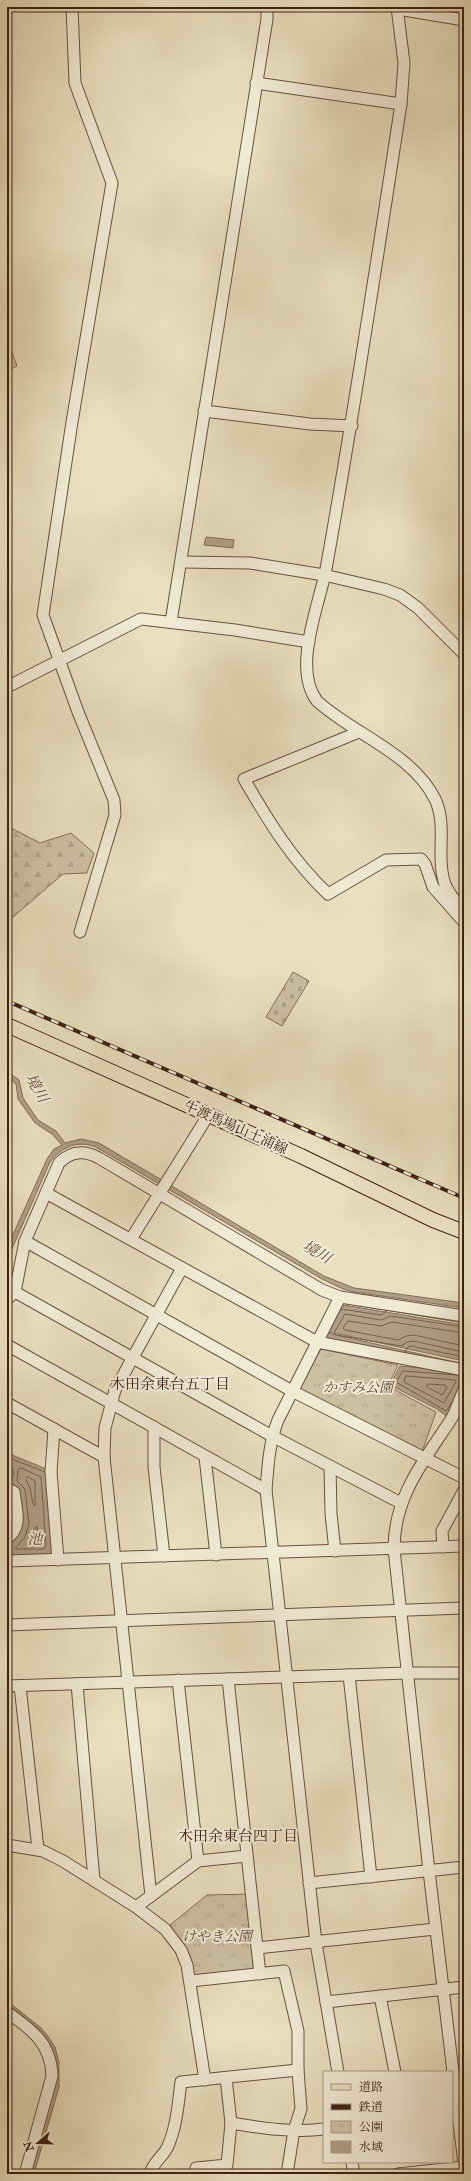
<svg xmlns="http://www.w3.org/2000/svg" width="471" height="2181" font-family="'IM FELL Double Pica','Noto Serif JP',serif">
<style>
.forest{fill:url(#forest-firs);stroke:#84705c}
.cemetery{fill:url(#cemetery-stones);stroke:#84705c}
.park{fill:url(#park-tufts);stroke:#84705c}
.water{fill:#af9f86;stroke:#816d58}
.lines{fill:none;stroke-linecap:round;stroke-linejoin:round}
.shore{stroke:#76604d;stroke-width:1}
.minor-casing{stroke:#68513f;stroke-width:13}
.major-casing{stroke:#3d2114;stroke-width:16}
.minor{stroke:#f1ebd6;stroke-width:11}
.major{stroke:#e9e0c0;stroke-width:14}
.rail-casing{stroke:#3d2114;stroke-width:4}
.rail{stroke:#f1ebd6;stroke-width:2.5;stroke-dasharray:8;stroke-linecap:butt}
.labels{text-anchor:middle;stroke-width:4;stroke-linejoin:round;paint-order:stroke}
.street-label{font-size:14px;fill:#3d2114;stroke:#f1ebd6}
.park-label{font-size:14px;font-style:italic;fill:#614938;stroke:#f1ebd6}
.water-label{font-size:15px;font-style:italic;fill:#654d3c;stroke:#f1ebd6}
.neighbourhood-label{font-size:15px;fill:#3d2114;stroke:#f1ebd6}
</style>
<defs>
<pattern id="forest-firs" width="22" height="20" patternUnits="userSpaceOnUse"><rect width="22" height="20" fill="#ccc0a3"/><path d="M5 1l3.5 6h-7zM16 11l3.5 6h-7z" fill="#b0a58b"/></pattern>
<pattern id="cemetery-stones" width="16" height="16" patternUnits="userSpaceOnUse"><rect width="16" height="16" fill="#ccc0a3"/><path d="M2 7V4a2 2 0 0 1 4 0v3zM10 15v-3a2 2 0 0 1 4 0v3z" fill="#b0a58b"/></pattern>
<pattern id="park-tufts" width="24" height="20" patternUnits="userSpaceOnUse"><rect width="24" height="20" fill="#ccc0a3"/><path d="M3 7l-1-3M5 7V3M7 7l1-3M15 17l-1-3M17 17v-4M19 17l1-3" fill="none" stroke="#b0a58b"/></pattern>
</defs>
<rect width="100%" height="100%" fill="#e9e0c0"/>
<filter id="stains"><feTurbulence type="fractalNoise" baseFrequency=".005" numOctaves="4"/><feColorMatrix values="0 0 0 0 .2 0 0 0 0 .09 0 0 0 0 .02 0 0 0 .5 -.17"/></filter>
<radialGradient id="worn" r=".72"><stop offset=".6" stop-color="#630" stop-opacity="0"/><stop offset="1" stop-color="#630" stop-opacity=".3"/></radialGradient>
<g class="forest">
<path d="M7,339L17,366L7,371Z"/>
<path d="M7,826L40,843L71,833L94,853L87,873L63,874L13,917L7,913Z"/>
</g>
<path class="cemetery" d="M293,972L309,981L282,1026L266,1017Z"/>
<g class="park">
<path d="M321,1349L398,1365L388,1386L436,1412L422,1452L299,1389Z"/>
<path d="M251,1894L260,1974L191,1981L165,1929L207,1895Z"/>
</g>
<g class="water">
<path d="M206,537L234,540L233,548L204,545Z"/>
<path d="M7,1071L19,1080L23,1098L38,1120L56,1131L65,1143L81,1139L99,1143L324,1276L354,1288L464,1303V1308L354,1292L343,1289L322,1279L96,1147C77,1140 62,1147 50,1162L7,1260V1248L47,1159L54,1149L62,1145L52,1134L35,1123L18,1099L16,1084L7,1077Z"/>
<path d="M341,1299L464,1318V1323L343,1303L327,1333L464,1364V1367L319,1341Z"/>
<path d="M343,1305L464,1325V1361L329,1332Z"/>
<path d="M400,1366L464,1372V1386L449,1418L437,1409L390,1385Z"/>
<path d="M7,1453L49,1470L56,1558L7,1560V1541L17,1533L7,1486L10,1473L7,1467Z"/>
<path d="M7,2001L40,2027L47,2035L55,2047L59,2063V2087L34,2174H30L54,2086L36,2029L7,2007Z"/>
</g>
<g class="lines">
<g class="shore">
<path d="M341,1309L381,1315L387,1311"/>
<path d="M464,1327L390,1316L381,1320L345,1314L334,1333L336,1335L401,1346L407,1342L413,1341L464,1352"/>
<path d="M464,1333L392,1322L381,1326L348,1321L343,1328L345,1330L398,1340L406,1336L414,1335L464,1346"/>
<path d="M405,1352L408,1347L411,1346L464,1357"/>
<path d="M406,1376L455,1380L456,1382L444,1403L404,1382Z"/>
<path d="M428,1384L445,1385L447,1388L442,1395L427,1387Z"/>
<path d="M452,1402L446,1411L396,1382L403,1371L457,1375"/>
<path d="M7,1457L45,1472"/>
<path d="M21,1468L41,1477L46,1547L44,1549H15L25,1537L29,1524L25,1489L17,1481L18,1470Z"/>
<path d="M28,1477L35,1481V1506L33,1504L30,1488L26,1480Z"/>
<path d="M37,1527L39,1542L31,1544L29,1541L35,1528Z"/>
</g>
<defs>
<g id="minor">
<path d="M72,7L75,83L112,183L72,422L43,615L78,712L114,800L115,815L80,932"/>
<path d="M397,7L404,63L401,104C377,259 354,414 326,569C319,606 292,668 317,701C353,734 412,753 435,799C447,824 437,852 443,877C445,890 455,901 464,910"/>
<path d="M398,9L464,20"/>
<path d="M256,83L401,104"/>
<path d="M204,411L310,424L352,426"/>
<path d="M181,562L250,563L324,575L384,589L400,595L418,608L464,654"/>
<path d="M171,622L267,19V7"/>
<path d="M7,687L141,619L235,630L309,642"/>
<path d="M359,732L244,779C269,822 292,860 328,894L386,860L421,859L425,864L433,887L464,922"/>
<path d="M46,1193L317,1342L464,1370"/>
<path d="M131,1239L209,1114"/>
<path d="M25,1241L292,1391L464,1478"/>
<path d="M15,1292L272,1436L401,1503"/>
<path d="M7,1299L15,1292L25,1241L59,1163C71,1151 84,1150 99,1158L322,1290L340,1297L464,1316"/>
<path d="M7,1345L266,1490"/>
<path d="M464,1390C459,1400 456,1412 450,1421C423,1462 394,1497 394,1549L429,1871L464,2164"/>
<path d="M7,1403L104,1457"/>
<path d="M154,1427V1467L164,1556"/>
<path d="M54,1429L51,1472L58,1560"/>
<path d="M205,1457L216,1555"/>
<path d="M330,1467L331,1514L335,1551"/>
<path d="M7,1472V1475"/>
<path d="M7,1488L14,1492C16,1508 23,1528 7,1538"/>
<path d="M443,1547L442,1531L464,1490"/>
<path d="M7,1561L464,1546"/>
<path d="M7,1625L464,1608"/>
<path d="M349,1675L371,1877"/>
<path d="M228,1679L260,1974"/>
<path d="M178,1680L198,1861"/>
<path d="M77,1684L94,1880"/>
<path d="M7,1686L408,1673H464"/>
<path d="M20,1686L38,1849"/>
<path d="M7,1845L43,1851L63,1861L136,1907L165,1929L181,1950L187,1965L205,2080"/>
<path d="M309,1883L464,1867"/>
<path d="M151,1896L104,1457L105,1428L115,1390L182,1268"/>
<path d="M136,1907L198,1861L247,1856"/>
<path d="M257,1948L435,1929"/>
<path d="M191,1981L284,1971L298,2031V2070L301,2109L294,2130L287,2174"/>
<path d="M380,1996L395,2072"/>
<path d="M326,2002L464,1987"/>
<path d="M7,2012C32,2030 51,2043 52,2076L25,2174"/>
<path d="M338,2072L316,1943L266,1490C268,1466 269,1443 278,1420L340,1297"/>
<path d="M231,2123C261,2128 294,2133 324,2129"/>
<path d="M352,2162L354,2174"/>
<path d="M150,2174C152,2163 164,2156 168,2146C177,2125 178,2104 181,2082L298,2070"/>
<path d="M196,2174V2168L227,2165L231,2123L226,2078"/>
<path d="M398,2174L464,2167"/>
</g>
<path id="major" d="M7,1025L301,1156L433,1220L464,1232"/>
</defs>
<use href="#minor" class="minor-casing"/>
<use href="#major" class="major-casing"/>
<use href="#minor" class="minor"/>
<use href="#major" class="major"/>
<defs>
<path id="rail" d="M7,1001L464,1198"/>
</defs>
<use href="#rail" class="rail-casing"/>
<use href="#rail" class="rail"/>
</g>
<g class="labels">
<g class="street-label">
<text transform="translate(236 1127) rotate(24)" y="5">牛渡馬場山土浦線</text>
</g>
<g class="park-label">
<text x="358" y="1392">かすみ公園</text>
<text x="217" y="1941">けやき公園</text>
</g>
<g class="water-label">
<text transform="translate(37 1088) rotate(61)" y="5">境川</text>
<text transform="translate(317 1252) rotate(30)" y="5">境川</text>
<text x="35" y="1544">池</text>
</g>
<g class="neighbourhood-label">
<text x="170" y="1389">木田余東台五丁目</text>
<text x="238" y="1841">木田余東台四丁目</text>
</g>
</g>
<rect width="471" height="2181" fill="none" stroke="#e9e0c0" stroke-width="24"/>
<rect x="8" y="8" width="455" height="2165" fill="none" stroke="#3d2114" stroke-width="2"/>
<rect x="12" y="12" width="447" height="2157" fill="none" stroke="#3d2114"/>
<rect x="323" y="2071" width="130" height="92" fill="#f1ebd6" stroke="#a99a88"/>
<rect x="331" y="2084" width="20" height="6" fill="#e9e0c0" stroke="#a99a88"/>
<text x="359" y="2091" font-size="12" fill="#3d2114">道路</text>
<rect x="331" y="2104" width="20" height="6" fill="#3d2114" stroke="#a99a88"/>
<text x="359" y="2111" font-size="12" fill="#3d2114">鉄道</text>
<rect x="331" y="2121" width="20" height="12" fill="url(#park-tufts)" stroke="#a99a88"/>
<text x="359" y="2131" font-size="12" fill="#3d2114">公園</text>
<rect x="331" y="2141" width="20" height="12" fill="#af9f86" stroke="#a99a88"/>
<text x="359" y="2151" font-size="12" fill="#3d2114">水域</text>
<g transform="translate(38 2143) rotate(250)" stroke="#f1ebd6" stroke-width="3" paint-order="stroke">
<path d="M0-3L7 15L0 10L-7 15Z" fill="#3d2114"/>
<text y="-6" font-size="11" font-weight="bold" text-anchor="middle" fill="#3d2114">N</text>
</g>
<rect width="100%" height="100%" filter="url(#stains)"/>
<rect width="100%" height="100%" fill="url(#worn)"/>
</svg>
